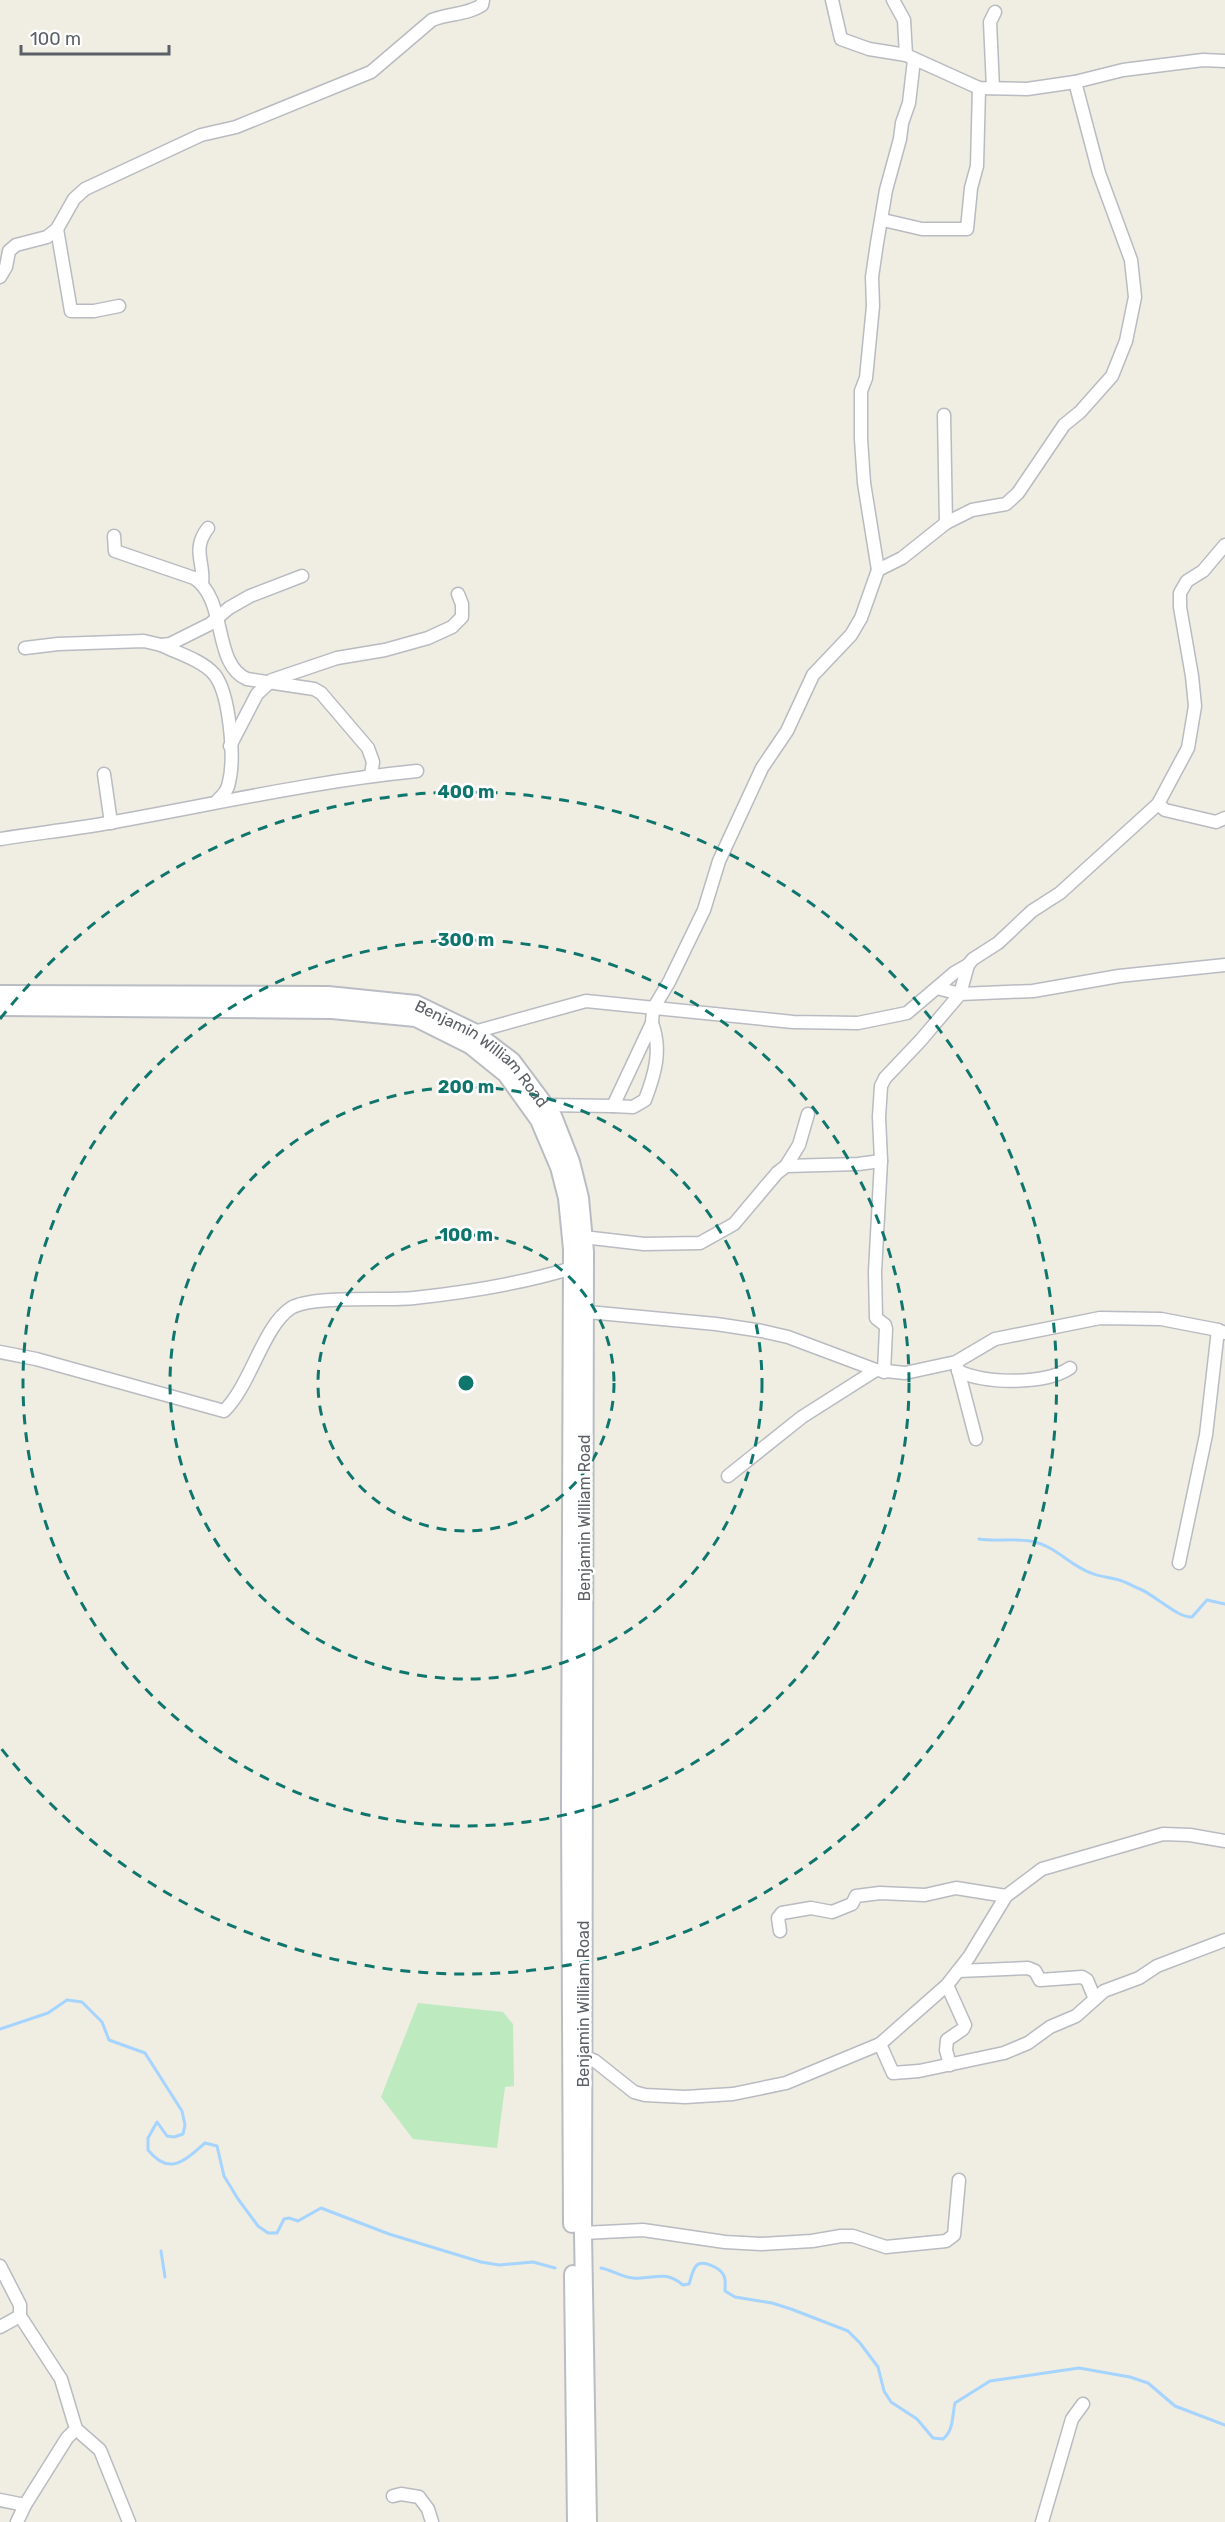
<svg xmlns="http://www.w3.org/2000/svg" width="1225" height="2522" font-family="Rubik,sans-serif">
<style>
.pitch{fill:#beeac0}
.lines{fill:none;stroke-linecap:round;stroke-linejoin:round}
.stream{stroke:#a4d4ff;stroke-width:3}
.street-casing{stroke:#b8bbc1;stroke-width:15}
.secondary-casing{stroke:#b9bdc3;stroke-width:20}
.street{stroke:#fff;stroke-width:12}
.secondary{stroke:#fff;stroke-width:16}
.ring{fill:none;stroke:#0f766e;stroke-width:3;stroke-dasharray:10 8}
.labels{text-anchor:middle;stroke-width:5;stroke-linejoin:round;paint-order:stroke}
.street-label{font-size:16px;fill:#5b6066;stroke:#fff}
.centre{fill:#0f766e;stroke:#fff;stroke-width:3}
.ring-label{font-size:18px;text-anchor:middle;font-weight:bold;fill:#0f766e;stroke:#fff;stroke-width:5;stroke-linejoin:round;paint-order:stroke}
</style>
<rect width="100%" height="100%" fill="#f0ede3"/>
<path class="pitch" d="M418,2003L503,2012L513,2024L514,2086L505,2087L497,2148L413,2139L381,2097Z"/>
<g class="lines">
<g class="stream">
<path d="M979,1539C996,1542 1013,1538 1030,1541C1055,1545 1069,1565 1091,1573C1100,1577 1110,1577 1119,1580C1126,1582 1133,1586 1140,1589C1156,1596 1178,1618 1192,1617L1207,1600L1225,1604"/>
<path d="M0,2029L48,2013L67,2000L82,2002L102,2022L109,2040L145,2053L182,2111L185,2125L183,2134L174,2137L167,2136L157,2122L148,2138V2150C170,2177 185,2160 205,2143L217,2146L224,2176L238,2199L258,2226L268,2233H277L284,2219L289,2218L298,2221L321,2208L389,2234L481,2262L499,2265L533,2262L555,2268"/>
<path d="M161,2251L165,2277"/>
<path d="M601,2268C612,2270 621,2277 633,2278C654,2280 664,2269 683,2285L689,2284C691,2279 692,2271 696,2266C702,2259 721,2268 724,2276C726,2280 725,2286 725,2291L735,2297L772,2303L791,2309L848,2331L860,2343L878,2367L884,2391L891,2402L917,2419L933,2438L943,2439C954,2430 952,2416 955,2403L990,2381L1079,2368L1130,2377L1148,2383L1175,2406L1225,2425"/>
</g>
<defs>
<g id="street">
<path d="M832,0L841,39L869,49L906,55L979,88L1027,89L1075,82L1123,70L1203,60L1225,61"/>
<path d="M893,0L904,20L906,55"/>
<path d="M993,88L990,22L995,12"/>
<path d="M883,220L922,229H967L971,188L977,166L979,88"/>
<path d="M57,229L71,311H94L119,306"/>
<path d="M0,277L6,267L9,251L16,245L47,237L57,229L74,199L85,189L201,135L236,127L371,72L432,20C449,13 467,15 482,5L483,0"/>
<path d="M944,415L946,523"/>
<path d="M114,536L115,551L194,578C228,600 212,664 247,679L314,689L321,693L368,748L373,762L371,775"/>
<path d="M878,570L902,558L946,523L972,510L1006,504L1018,493L1064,425L1080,412L1112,376L1126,341L1135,297L1131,260L1099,173L1075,82"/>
<path d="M202,584C205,562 191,550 208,528"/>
<path d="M161,645C177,653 202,660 214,674C230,693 235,758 229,782C228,790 223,795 217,801"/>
<path d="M25,648L58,644L144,641L161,645L170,644L210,624L229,608L250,596L302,576"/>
<path d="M230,746L257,694L272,680L337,658L385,650L428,638L452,627L462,617V604L458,594"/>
<path d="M104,774L111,823"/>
<path d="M1158,804L1165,810L1216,822L1225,818"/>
<path d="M0,839C38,833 76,829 114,822C215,804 315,781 417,771"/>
<path d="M937,988L960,994L968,965L973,959L998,943L1032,911L1060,893L1158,804L1188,748L1195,706L1192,676L1180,607V593L1187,581L1203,571L1225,545"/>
<path d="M474,1032L586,1001L793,1022L858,1023L907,1013L954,973L968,965"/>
<path d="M613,1106L633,1107L645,1100C655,1074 662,1050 652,1023"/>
<path d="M541,1108L545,1105L613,1106L652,1023L653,1009L669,982L704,910L719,861L762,768L787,731L813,675L851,635L861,618L878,570L864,483L861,439V391L866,378L873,306L872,277L877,243L886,190L900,139L902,123L909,103L914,60"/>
<path d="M786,1166L799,1145L808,1114"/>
<path d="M583,1237L644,1244L700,1243L734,1224L777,1173L786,1166L858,1164L881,1161"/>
<path d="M577,1311L716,1324L762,1331L788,1337L876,1370L905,1373L956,1362L995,1339L1100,1318L1161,1319L1218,1330L1225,1333"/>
<path d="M0,1352L36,1359L224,1411C251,1385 263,1326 291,1308C312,1295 387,1301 414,1298C468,1292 521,1284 572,1268"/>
<path d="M957,1366L976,1439"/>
<path d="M958,1371C986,1384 1044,1385 1070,1368"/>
<path d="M884,1372L886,1329L885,1325L876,1318L875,1272L881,1161L879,1117L881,1086L885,1078L921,1040L960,994L1033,991L1119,976L1225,965"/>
<path d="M728,1476L802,1417L876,1370"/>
<path d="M1179,1563L1206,1435L1218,1330"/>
<path d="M780,1931L778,1918L782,1913L811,1908L832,1912L852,1904L856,1896L880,1893L925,1895L956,1888L1006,1896"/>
<path d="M958,1971L1028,1968L1035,1971L1040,1980L1082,1977L1087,1980L1095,1999"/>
<path d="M947,1985L965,2025L963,2029L947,2040L946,2050L950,2065"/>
<path d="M880,2044L893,2073L919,2071L1004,2053L1028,2043L1050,2027L1076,2016L1104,1991L1139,1978L1157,1966L1225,1940"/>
<path d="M583,2056L595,2061L634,2092L645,2095L685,2097L733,2094L786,2083L880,2044L947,1985L969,1957L1006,1896L1042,1869L1163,1834L1190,1835L1225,1841"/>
<path d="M583,2233L643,2230L725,2242L761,2244L812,2241L841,2236H853L886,2247L946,2241L954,2235L959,2180"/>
<path d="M0,2266L20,2305V2316L61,2379L76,2429L100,2450L129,2522"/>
<path d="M0,2327L20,2316"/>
<path d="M393,2496L401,2494L419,2497L428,2509L432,2522"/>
<path d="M0,2500L25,2505"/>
<path d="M17,2522L25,2505L67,2438L76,2429"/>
<path d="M1042,2522L1072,2419L1083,2404"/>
</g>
<g id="secondary">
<path id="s1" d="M0,994L328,995L416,1004L474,1032L512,1061L553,1116L571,1162L580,1198L585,1252L583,2233L588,2522"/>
<path d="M0,1007L332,1010L416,1018L470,1045L506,1074L539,1120L559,1167L567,1198L572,1249L570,1806L572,2224"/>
<path d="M573,2274L576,2522"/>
</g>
</defs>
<use href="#street" class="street-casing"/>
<use href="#secondary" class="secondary-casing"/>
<use href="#street" class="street"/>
<use href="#secondary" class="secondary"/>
</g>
<g class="ring">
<circle cx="466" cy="1383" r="148"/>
<circle cx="466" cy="1383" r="296"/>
<circle cx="466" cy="1383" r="443"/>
<path d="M0 1019A591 591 0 1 1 0 1747"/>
</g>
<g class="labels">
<g class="street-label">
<text dy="6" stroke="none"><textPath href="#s1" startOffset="500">Benjamin William Road</textPath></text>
<text transform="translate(584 1518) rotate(-90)" y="6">Benjamin William Road</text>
<text transform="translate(583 2004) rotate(-90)" y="6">Benjamin William Road</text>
</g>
</g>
<circle cx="466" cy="1383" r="9" class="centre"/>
<g class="ring-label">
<text x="466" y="798">400 m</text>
<text x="466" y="946">300 m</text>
<text x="466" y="1093">200 m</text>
<text x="466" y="1241">100 m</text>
</g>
<path d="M21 45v9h148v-9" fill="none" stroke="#5b6066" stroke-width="3"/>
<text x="30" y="45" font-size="18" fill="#5b6066" stroke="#ffffff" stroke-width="4.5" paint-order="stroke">100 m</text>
</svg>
